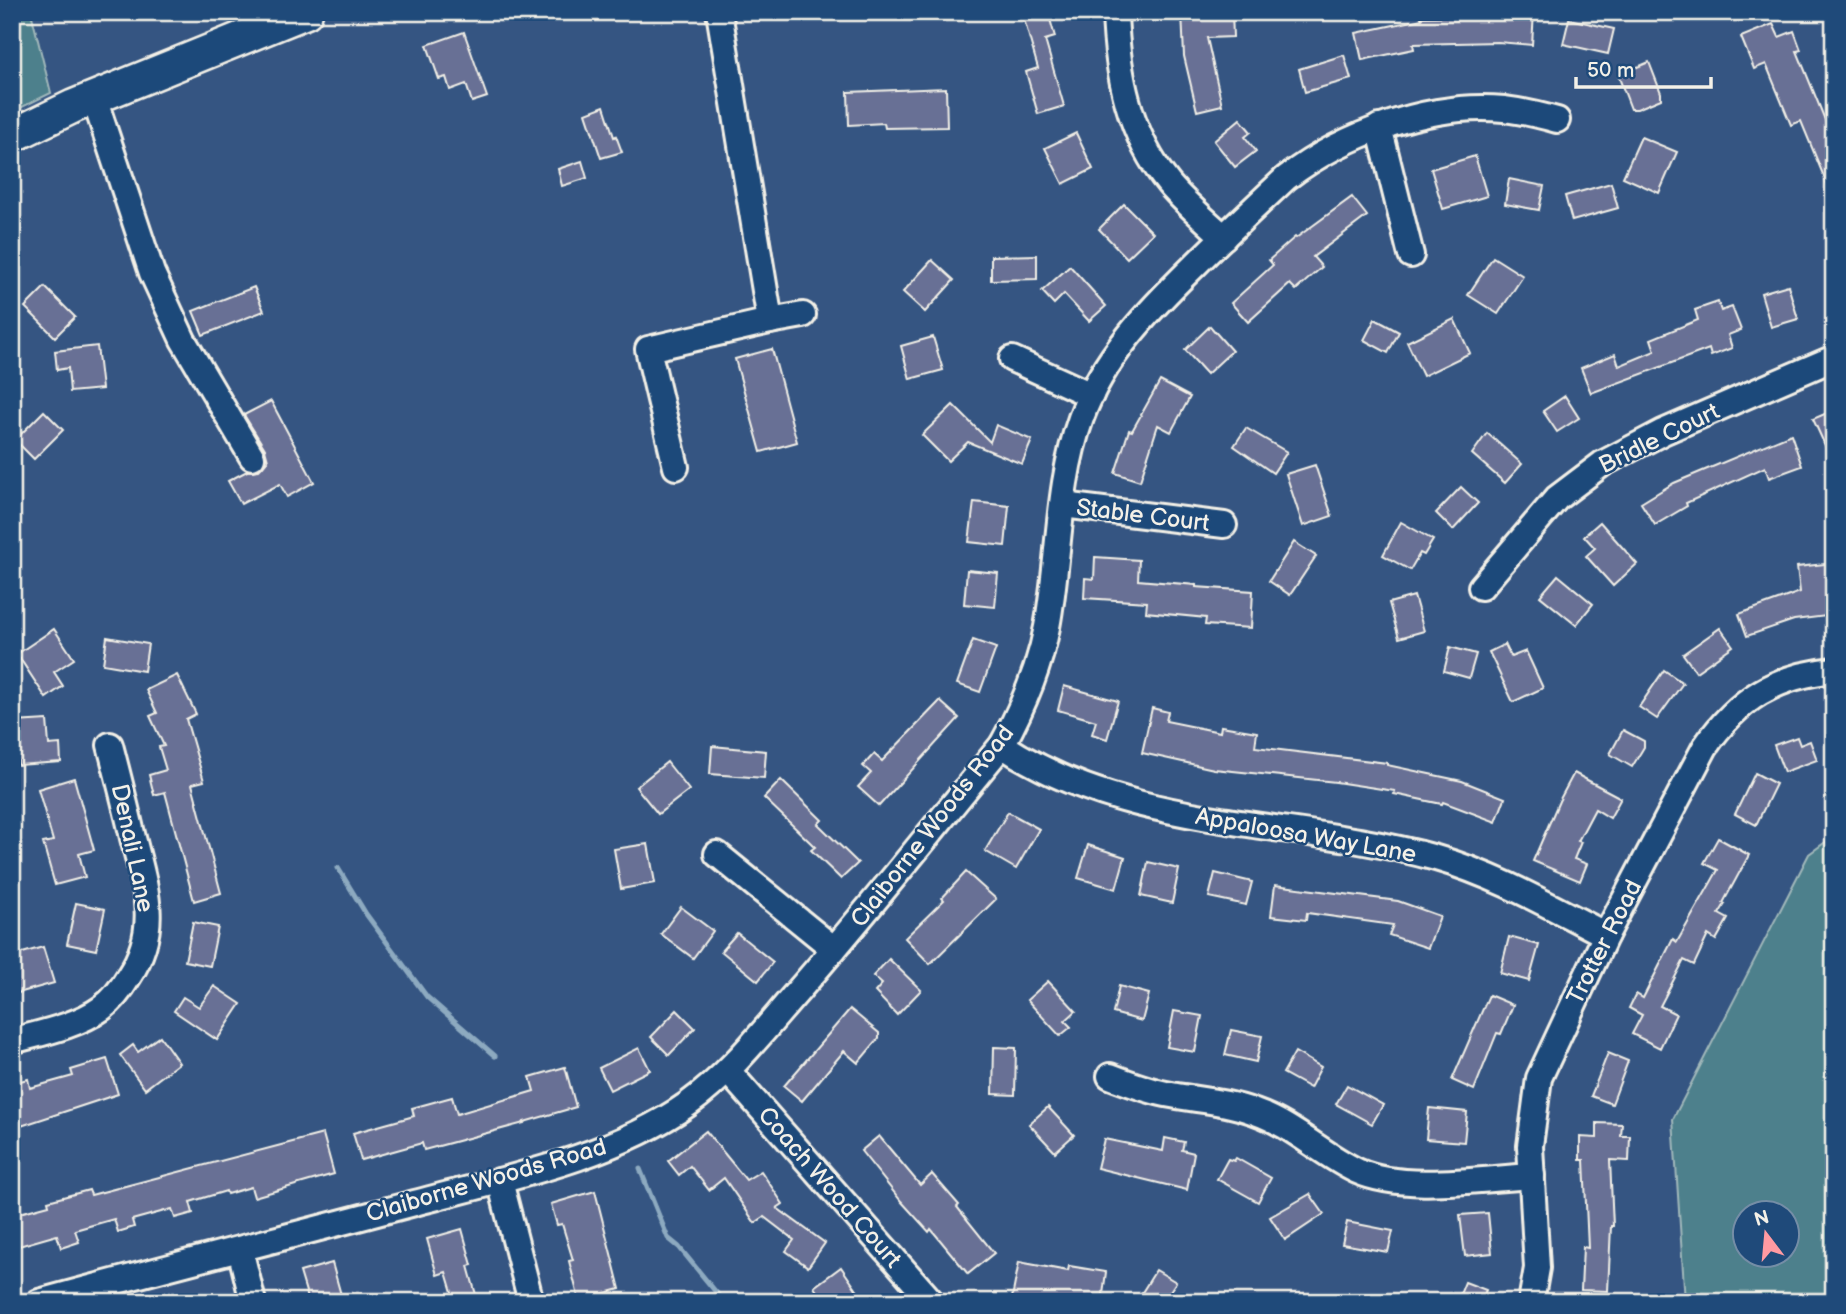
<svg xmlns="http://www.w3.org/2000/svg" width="1846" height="1314" font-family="'Balsamiq Sans',sans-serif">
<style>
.green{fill:#4e808c;stroke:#a1b8ba;stroke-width:2;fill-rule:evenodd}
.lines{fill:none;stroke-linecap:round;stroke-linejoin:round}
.stream{stroke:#8daac0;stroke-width:5}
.building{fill:#687095;stroke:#f4f1e8;stroke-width:2}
.minor-casing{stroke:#f4f1e8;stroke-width:30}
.major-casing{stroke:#f4f1e8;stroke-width:37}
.minor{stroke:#1f4a7a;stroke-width:24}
.major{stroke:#1f4a7a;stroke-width:32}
.labels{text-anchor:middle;stroke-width:5;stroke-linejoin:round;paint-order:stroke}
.street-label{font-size:24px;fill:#f4f1e8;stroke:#1f4a7a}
</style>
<rect width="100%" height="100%" fill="#355582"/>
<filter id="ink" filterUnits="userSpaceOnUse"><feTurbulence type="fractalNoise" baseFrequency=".0143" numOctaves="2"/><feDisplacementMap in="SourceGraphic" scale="14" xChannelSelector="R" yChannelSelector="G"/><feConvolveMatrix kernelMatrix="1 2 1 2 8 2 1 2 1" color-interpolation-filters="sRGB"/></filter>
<g filter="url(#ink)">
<g class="green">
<path d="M12,12H31L51,93L12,112Z"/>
<path d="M1834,836V1302H1685L1673,1119L1809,854ZM1744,1212H1786V1254H1744Z"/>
</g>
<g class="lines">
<g class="stream">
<path d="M338,868L366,914L427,997L495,1056"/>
<path d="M640,1169L668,1238L679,1247L724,1302"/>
</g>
</g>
<g class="building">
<path d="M1022,12H1048L1055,37L1045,40L1064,106L1038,114L1026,72L1038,68Z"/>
<path d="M1182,12H1232L1233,37L1207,38L1222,105L1197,111L1184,56Z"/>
<path d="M1499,12H1534L1532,45L1498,42L1413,44L1414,49L1362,60L1356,33L1422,19L1421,17L1499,15Z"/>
<path d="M1569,19L1614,29L1608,54L1563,44Z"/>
<path d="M1773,24L1779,37L1794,31L1801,50L1797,51L1834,142V201L1801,121L1791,125L1766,64L1754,69L1741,37Z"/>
<path d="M464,32L487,97L472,102L466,84L450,90L446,77L439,79L427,45Z"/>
<path d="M1344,55L1351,79L1305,92L1299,69Z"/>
<path d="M1649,62L1661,93V99L1637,109H1631L1618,75Z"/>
<path d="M946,88L947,127L885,128L884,123L849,125L848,92Z"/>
<path d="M604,106L614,137L616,136L622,152L601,158L586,113Z"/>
<path d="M1240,119L1251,132L1245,137L1256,151L1235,167L1214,141Z"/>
<path d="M1076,133L1093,169L1063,184L1045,148Z"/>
<path d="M1641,137L1677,152L1659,193L1623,177Z"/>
<path d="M1475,156L1487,196L1443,209L1431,169Z"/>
<path d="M582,161L587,178L562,186L558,169Z"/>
<path d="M1509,179L1544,186L1539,210L1505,204Z"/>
<path d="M1611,183L1618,208L1572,221L1565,196Z"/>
<path d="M1352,197L1367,216L1313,257L1322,267L1296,290L1290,284L1248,322L1231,303L1273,265L1269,260L1295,237L1296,238Z"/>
<path d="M1124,204L1153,233L1127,258L1099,229Z"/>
<path d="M1037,255V279L991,280V256Z"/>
<path d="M1493,257L1523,276L1498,314L1468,295Z"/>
<path d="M932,260L954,280L925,312L903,292Z"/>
<path d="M1070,266L1106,306L1089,321L1064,294L1054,304L1042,291Z"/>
<path d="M1788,285L1798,319L1771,327L1761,293Z"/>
<path d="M45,287L75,317L55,337L25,307Z"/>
<path d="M254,287L264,311L203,335L193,311Z"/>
<path d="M1718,302L1721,311L1732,307L1741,330L1728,335L1732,348L1711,356L1709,349L1591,393L1581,368L1615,354L1619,366L1655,351L1651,339L1698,320L1695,310Z"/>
<path d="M1375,319L1399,332L1388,353L1364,340Z"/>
<path d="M1454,319L1470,353L1423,376L1407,342Z"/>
<path d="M1210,326L1232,351L1207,374L1185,350Z"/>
<path d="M933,337L943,370L910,379L901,346Z"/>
<path d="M97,346L102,389L70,392L68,368L57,370L55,351Z"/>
<path d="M772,349L797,442L761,452L735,359Z"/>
<path d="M1160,381L1190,397L1171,432L1158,425L1140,481L1115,473L1129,430L1132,431Z"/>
<path d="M1565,396L1579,418L1557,432L1543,411Z"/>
<path d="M271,401L314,482L287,497L280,484L241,504L228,481L247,471L259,470L268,460L265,449L244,415Z"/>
<path d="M953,405L990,442L996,425L1032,440L1022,464L968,442L948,461L922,435Z"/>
<path d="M1834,410V465L1813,419Z"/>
<path d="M44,411L63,430L34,459L15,440Z"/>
<path d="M1246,428L1287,452L1273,473L1234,446Z"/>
<path d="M1487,433L1522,464L1505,483L1472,454Z"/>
<path d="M1791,434L1802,466L1769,478L1765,467L1686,503L1687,506L1655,525L1641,503L1674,483Z"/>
<path d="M1315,465L1332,516L1303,526L1286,474Z"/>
<path d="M1461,487L1478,503L1453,530L1436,513Z"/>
<path d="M974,502L1009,506L1005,546L969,542Z"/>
<path d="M1401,522L1433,540L1424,555L1420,553L1410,570L1383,555Z"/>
<path d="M1600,522L1637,564L1613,586L1586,556L1595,548L1584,536Z"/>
<path d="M1294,542L1316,556L1290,595L1269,581Z"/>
<path d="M1095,557L1139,560L1138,580L1196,585V587L1253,591L1251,628L1205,625L1206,618L1146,612L1147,602L1084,598L1085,578L1094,579Z"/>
<path d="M1834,563V599L1825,600L1827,616L1794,620L1747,636L1739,614L1800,592L1797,567Z"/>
<path d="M967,570L998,573L995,607L964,604Z"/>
<path d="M1558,575L1593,604L1576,625L1540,596Z"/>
<path d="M1414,596L1424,631L1399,638L1389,603Z"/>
<path d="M1720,628L1733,646L1696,672L1683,654Z"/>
<path d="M54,629L74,659L54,672L63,686L46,698L17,654Z"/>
<path d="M107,637L148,644L144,671L103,664Z"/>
<path d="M973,640L996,648L980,692L957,684Z"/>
<path d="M1505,644L1511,657L1526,651L1543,688L1513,702L1489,652Z"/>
<path d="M1450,647L1476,654L1469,678L1444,671Z"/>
<path d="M1664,670L1683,683L1657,719L1639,707Z"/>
<path d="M177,675L196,714L186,719L204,781L192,784L221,893L194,901L165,792L154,795L149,775L166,770L159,747L164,746L150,716L157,713L146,690Z"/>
<path d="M1064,686L1118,701L1107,739L1092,734L1096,721L1058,710Z"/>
<path d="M940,701L959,718L879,806L858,787L871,773L863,766L874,754L882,761Z"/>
<path d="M1152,708L1168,712L1166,721L1220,732L1221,726L1257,732L1255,747L1387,763V765L1462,781L1505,798L1496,822L1443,802L1442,804L1394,794L1395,791L1336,782L1214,769L1142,753Z"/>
<path d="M47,720L49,745L60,744L61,762L18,765L15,722Z"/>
<path d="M1623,730L1644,741V747L1632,767L1610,754Z"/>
<path d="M1797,737L1800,745L1810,741L1817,760L1784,772L1774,745Z"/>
<path d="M712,746L766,751L764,778L710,774Z"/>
<path d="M667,762L689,790L658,814L636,787Z"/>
<path d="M1574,773L1621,798L1610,818L1595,809L1578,841L1581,842L1574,859L1587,864L1580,881L1533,861L1559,801Z"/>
<path d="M1755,773L1776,784L1756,825L1735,814Z"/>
<path d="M74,778L94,850L79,854L85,877L55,885L43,843L53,841L38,789Z"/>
<path d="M781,780L822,820L818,824L858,863L841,879L811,850L815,847L764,798Z"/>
<path d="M1008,812L1039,829L1016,869L985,851Z"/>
<path d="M1718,838L1749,855L1723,903L1725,904L1719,914L1728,919L1716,940L1708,935L1694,965L1684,960L1660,1006L1676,1014L1660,1048L1632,1034L1642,1015L1629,1008L1636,994L1643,998L1673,939L1677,942L1718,870L1704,863Z"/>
<path d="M648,844L655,883L621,889L614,849Z"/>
<path d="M1088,845L1125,857L1116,889L1078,878Z"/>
<path d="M1148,862L1179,869L1172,903L1141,896Z"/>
<path d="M966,872L996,899L930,964L905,938L944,900L942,898Z"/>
<path d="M1215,873L1252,882L1246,905L1209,897Z"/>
<path d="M1275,885L1398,901L1440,916L1428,948L1389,935L1393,925L1307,913L1306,920L1271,916Z"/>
<path d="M76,903L105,909L96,950L67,944Z"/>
<path d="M681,907L713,931L693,958L661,934Z"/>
<path d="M193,922L218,927L210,966L185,961Z"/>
<path d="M737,933L773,962L758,981L721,951Z"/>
<path d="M1509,937L1539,945L1529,981L1500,973Z"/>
<path d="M43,947L54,983L18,993L12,972V956Z"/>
<path d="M889,959L921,990L897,1015L875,992L882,984L873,976Z"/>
<path d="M1048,981L1076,1011L1065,1021L1071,1027L1060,1036L1027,1000Z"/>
<path d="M214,986L241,1004L217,1040L174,1011L183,997L199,1007Z"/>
<path d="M1119,986L1149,994L1142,1021L1113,1013Z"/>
<path d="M1489,995L1513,1005L1501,1034L1497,1033L1474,1090L1452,1080Z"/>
<path d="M850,1009L879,1033V1038L858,1063L844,1051L802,1101L784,1086Z"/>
<path d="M677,1010L695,1028L669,1055L651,1037Z"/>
<path d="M1174,1011L1202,1016L1195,1052L1167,1047Z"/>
<path d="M1231,1030L1262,1036L1256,1062L1225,1055Z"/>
<path d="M160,1036L179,1063L145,1089L120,1055L133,1045L138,1052Z"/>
<path d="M994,1047L1016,1048L1015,1095L993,1094Z"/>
<path d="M639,1048L650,1070L610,1090L599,1068Z"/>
<path d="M1295,1052L1321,1067L1310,1088L1283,1073Z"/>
<path d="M1608,1053L1628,1061L1612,1104L1591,1096Z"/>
<path d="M107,1059L118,1094L21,1126L12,1094V1083L28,1079L30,1088L73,1076L71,1070Z"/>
<path d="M565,1067L576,1107L524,1122V1123L424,1150L422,1143L361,1160L353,1133L414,1116L412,1108L452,1097L457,1114L534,1091L530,1077Z"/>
<path d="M1347,1085L1383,1105L1372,1124L1336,1104Z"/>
<path d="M1048,1107L1074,1135L1055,1152L1029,1124Z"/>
<path d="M1429,1108L1467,1112L1464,1142L1426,1139Z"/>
<path d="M1597,1123L1622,1124L1621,1136H1630L1629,1161L1610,1160L1613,1226H1611L1608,1291L1581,1290L1583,1247L1588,1248L1584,1160H1580V1137L1597,1138Z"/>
<path d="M706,1131L746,1180L761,1171L783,1204L777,1208L825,1243L808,1267L786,1251L794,1240L764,1217L755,1223L724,1178L709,1190L690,1166L679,1175L668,1161Z"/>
<path d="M323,1134L334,1174L254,1197L251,1187L227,1194L226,1191L190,1202L193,1213L175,1218L172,1209L132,1220L134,1227L118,1232L114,1219L75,1230L79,1242L61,1248L57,1235L12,1248V1215L49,1205L48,1201L89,1190L91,1195Z"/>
<path d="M879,1136L920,1185L932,1174L959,1205L957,1207L994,1253L968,1274L931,1229L929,1232L901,1201L861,1151Z"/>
<path d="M1165,1138L1184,1142L1182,1150L1194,1153L1187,1190L1097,1168L1104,1139L1163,1151Z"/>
<path d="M1236,1158L1271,1178L1258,1202L1217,1179L1228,1159L1234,1161Z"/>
<path d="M595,1191L620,1289L579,1300L569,1261L573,1260L562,1224L557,1225L551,1204Z"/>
<path d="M1310,1194L1324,1214L1285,1240L1270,1217Z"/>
<path d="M1488,1213L1492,1253L1465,1256L1460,1215Z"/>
<path d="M1347,1222L1393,1231L1388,1252L1342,1244Z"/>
<path d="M462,1229L472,1265L468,1266L478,1302H455L446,1272L437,1275L427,1239Z"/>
<path d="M1019,1262L1068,1271L1069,1266L1106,1272L1102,1302H1033L1012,1298Z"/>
<path d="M332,1263L343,1302H309L300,1272Z"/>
<path d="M841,1267L865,1302H824L814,1287Z"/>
<path d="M1156,1270L1176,1282L1163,1302H1136Z"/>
<path d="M1465,1282L1486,1290L1481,1302H1457Z"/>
</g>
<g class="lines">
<defs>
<g id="minor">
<path d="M1115,12C1117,74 1129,135 1169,184C1185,203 1205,220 1224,237"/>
<path d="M94,98L152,273L183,340L252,457"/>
<path d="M1379,127L1411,255"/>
<path d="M770,321L803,315"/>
<path d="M1012,359L1091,395"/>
<path d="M676,467L648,349L770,321L719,12"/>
<path d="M1063,505L1224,525"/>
<path d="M1481,587L1557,498L1602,464L1663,432L1834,358"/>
<path d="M1002,745C1130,831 1293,818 1436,858C1496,875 1551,907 1606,935"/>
<path d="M717,854L834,949"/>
<path d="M12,1041C41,1033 77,1026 102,1008C113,1000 122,988 129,976C160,929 146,889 133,838C126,807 118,776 110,745"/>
<path d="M728,1071L932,1302"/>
<path d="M1110,1076C1128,1083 1146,1090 1166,1094C1196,1100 1226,1101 1255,1112C1293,1125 1321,1154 1357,1171C1404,1192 1480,1179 1532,1176"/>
<path d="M500,1181L531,1302"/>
<path d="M240,1249L253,1302"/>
<path d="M39,1302C163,1268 287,1237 411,1204C500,1180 612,1158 688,1104C731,1073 763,1031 798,991C868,911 934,827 1002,745C1023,707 1039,670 1047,627C1060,558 1057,485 1081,418C1103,357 1149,310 1194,266C1224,236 1255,207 1286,178C1344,134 1430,102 1504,109C1522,111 1539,115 1557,120"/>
<path d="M1531,1302L1537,1268L1530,1146L1539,1078L1606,935L1705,747C1738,699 1775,676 1834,670"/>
</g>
<path id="major" d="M12,136L74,106L306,12"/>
</defs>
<use href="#minor" class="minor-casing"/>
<use href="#major" class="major-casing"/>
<use href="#minor" class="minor"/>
<use href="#major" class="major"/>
</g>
</g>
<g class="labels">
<g class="street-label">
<text transform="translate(1659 438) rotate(-26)" y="8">Bridle Court</text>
<text transform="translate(1143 515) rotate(7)" y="8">Stable Court</text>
<text transform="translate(932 826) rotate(-52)" y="8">Claiborne Woods Road</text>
<text transform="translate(1306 835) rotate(10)" y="8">Appaloosa Way Lane</text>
<text transform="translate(133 848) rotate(78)" y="8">Denali Lane</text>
<text transform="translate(1604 942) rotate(-63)" y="8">Trotter Road</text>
<text transform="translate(486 1180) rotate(-16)" y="8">Claiborne Woods Road</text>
<text transform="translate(830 1187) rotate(49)" y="8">Coach Wood Court</text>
</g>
</g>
<rect width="1846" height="1314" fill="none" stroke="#1f4a7a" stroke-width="42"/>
<rect x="21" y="21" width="1804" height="1272" fill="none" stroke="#f4f1e8" stroke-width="2.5" filter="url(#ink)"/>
<g transform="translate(1766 1234) rotate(344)"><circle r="33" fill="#1f4a7a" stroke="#748da6" stroke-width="2"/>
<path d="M0-5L12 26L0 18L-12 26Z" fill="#ff9aa2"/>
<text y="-10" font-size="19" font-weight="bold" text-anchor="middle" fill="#f4f1e8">N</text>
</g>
<path d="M1576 77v10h135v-10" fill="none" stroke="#f4f1e8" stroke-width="3.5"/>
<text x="1587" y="77" font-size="21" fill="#f4f1e8" stroke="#1f4a7a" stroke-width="5" paint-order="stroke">50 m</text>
</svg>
